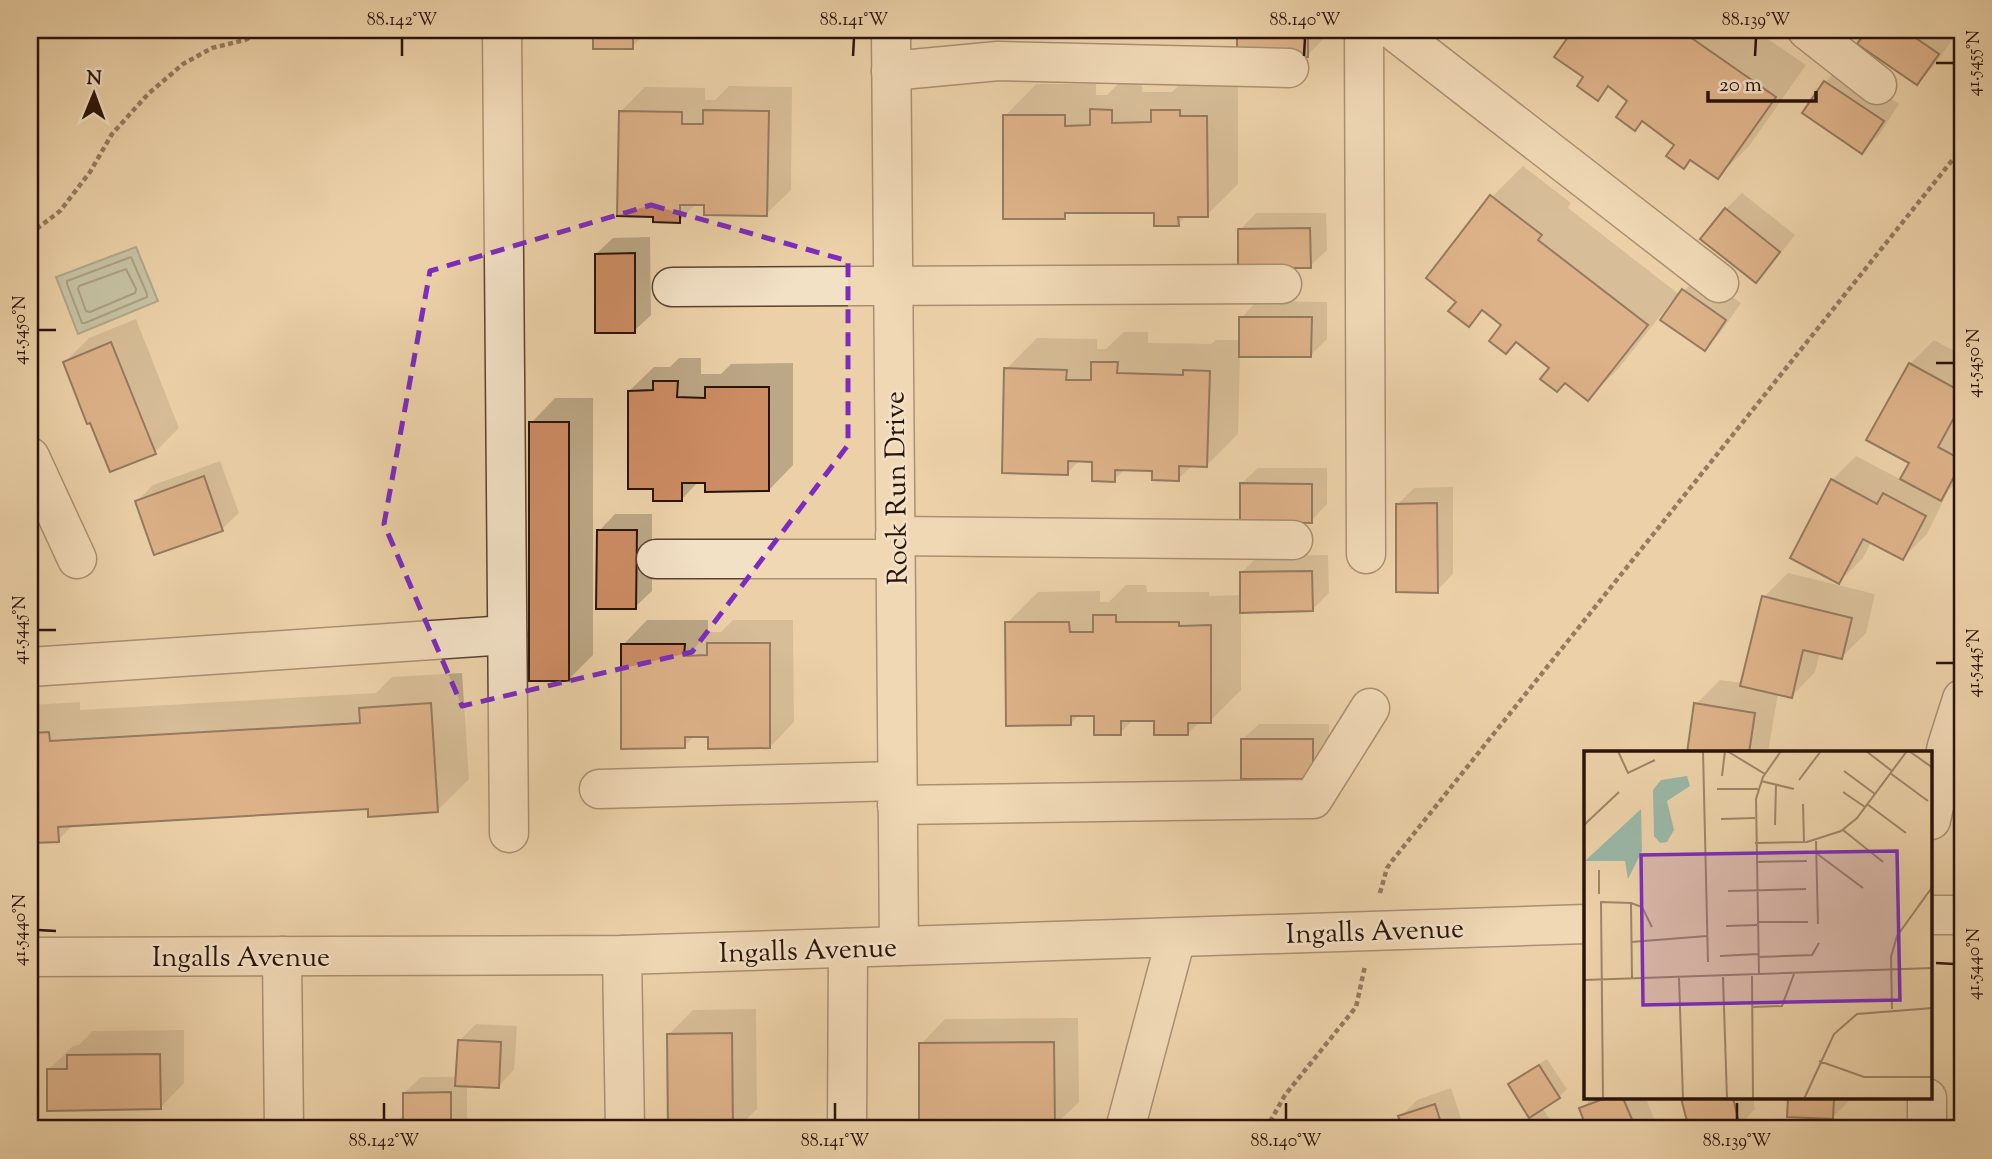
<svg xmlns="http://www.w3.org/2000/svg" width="1992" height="1159" font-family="'Sorts Mill Goudy',serif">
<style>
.water{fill:#99b7a6;stroke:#6d7567;stroke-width:2}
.shadow{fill:#0003}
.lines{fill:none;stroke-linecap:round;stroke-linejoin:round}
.shore{stroke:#626558;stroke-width:2}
.building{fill:#cd8c64;stroke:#2a1309;stroke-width:2}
.minor-casing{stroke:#5a4231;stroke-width:41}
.path{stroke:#2a1309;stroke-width:4.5;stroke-dasharray:5 3.5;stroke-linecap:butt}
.minor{stroke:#f3e1c6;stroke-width:38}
.marked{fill:none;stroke:#7b2cbf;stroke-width:5;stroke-dasharray:14 9;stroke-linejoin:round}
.ticks{fill:none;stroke:#2a1309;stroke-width:2.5}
.labels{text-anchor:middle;stroke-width:5;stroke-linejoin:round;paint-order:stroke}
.street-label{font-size:28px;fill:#2a1309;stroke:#f3e1c6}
.inset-road{fill:none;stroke:#9e8568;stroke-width:2}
.view{fill:#7b2cbf;fill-opacity:0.15;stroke:#7b2cbf;stroke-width:3.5}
.inset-edge{fill:none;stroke:#2a1309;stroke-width:3.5}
.neatline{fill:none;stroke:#2a1309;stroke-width:2.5}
.ticks-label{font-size:18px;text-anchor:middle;fill:#2a1309}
</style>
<rect width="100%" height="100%" fill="#ecd1a8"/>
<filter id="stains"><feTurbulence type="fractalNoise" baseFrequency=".00286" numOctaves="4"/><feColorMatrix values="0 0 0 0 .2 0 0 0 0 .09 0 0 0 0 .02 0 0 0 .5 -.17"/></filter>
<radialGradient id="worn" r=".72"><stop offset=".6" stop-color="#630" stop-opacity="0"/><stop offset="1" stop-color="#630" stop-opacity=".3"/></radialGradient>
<path class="water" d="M136,247L158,301L78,334L56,277Z"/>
<g class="shadow">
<path d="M595,30H649L632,47H594Z"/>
<path d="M1238,30H1324V38L1308,55H1238Z"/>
<path d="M1575,30H1755L1806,65L1749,146L1718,177L1692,159L1684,167L1677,144L1644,120L1635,128L1630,100L1610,86L1597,99L1586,77L1557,56Z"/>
<path d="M1869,30H1943L1954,37L1933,67L1917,83L1860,44Z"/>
<path d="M1842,65L1899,104L1879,135L1862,152L1804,113L1825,82Z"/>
<path d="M1123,79H1142V92H1172L1184,80H1211V86H1238V184L1207,215H1187L1178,224L1156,211H1070L1064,217L1005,116L1036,84H1096V95H1107Z"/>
<path d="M729,86L792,87L791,190L766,214L697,203L679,221L621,111L645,87L705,88V100H715Z"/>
<path d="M1523,166L1571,203L1568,208L1680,295L1700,274L1741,303L1721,332L1704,349L1672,301L1619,368L1588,399L1484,309L1469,324L1458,301L1492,197Z"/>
<path d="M1742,193L1795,235L1772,264L1756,281L1726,209Z"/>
<path d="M1256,213H1326L1327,250L1310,266L1240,230Z"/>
<path d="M650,237L651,315L634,331L596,254L613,238Z"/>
<path d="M1257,301L1327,302V339L1311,355H1240L1238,434L1207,465H1193L1178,479L1154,469L1126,468L1114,480L1094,461L1080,460L1067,473L1006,369L1037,338L1097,339V349H1106L1124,332H1148V343L1211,344L1216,340H1240L1241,318Z"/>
<path d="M136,319L179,428L155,452L65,362L89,338Z"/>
<path d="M1934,340L1962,355V477L1948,491L1927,534L1903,558L1872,541L1863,558L1839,582L1832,480L1856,456L1900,479L1905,474L1911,463L1910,364Z"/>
<path d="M679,358H701V374H721L731,364L793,363V465L769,490L699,481L681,500L655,488L629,391L654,367H670Z"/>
<path d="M555,398H593V655L568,680L531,423Z"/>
<path d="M220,461L239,513L222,529L155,553L137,501L153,485Z"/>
<path d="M1258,468H1327V504L1311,521L1241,484Z"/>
<path d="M1453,487V574L1437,591L1398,504L1414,488Z"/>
<path d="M615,514H652V591L635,607L599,531Z"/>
<path d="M1328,555L1329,593L1312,610L1241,611V690L1210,721H1200L1188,734L1156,719H1134L1120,733L1096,714H1080L1070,724L1007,623L1038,592L1100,591V602H1109L1126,585H1146L1147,592H1209V596L1242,595V572L1258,556Z"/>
<path d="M1788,573L1875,594L1866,633L1842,657L1820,652L1815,672L1791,697L1778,693L1768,753H1688L1696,704L1720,680L1743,683L1764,597Z"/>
<path d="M647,620H708V632H721L733,620H793L794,722L770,747L710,735L695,736L684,746L623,645Z"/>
<path d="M462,673L469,779L437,811L370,807L74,824L58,840L30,842V705L80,702V710L376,693L392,677Z"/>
<path d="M1259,724H1329V761L1313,777L1242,740Z"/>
<path d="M756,1009L757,1109L736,1129H670L669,1034L693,1010Z"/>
<path d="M1078,1018L1079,1102L1054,1126L921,1044L945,1019Z"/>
<path d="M476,1024L517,1026L514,1070L498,1086L467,1085V1129H395V1123L405,1113L404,1093L421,1077H458L460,1040Z"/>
<path d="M184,1030V1083L160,1108L48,1070L73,1046L79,1045L93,1031Z"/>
<path d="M1547,1059L1567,1089L1559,1097L1542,1108L1557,1129H1513L1531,1117L1510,1085L1518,1077Z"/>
<path d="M1451,1088L1463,1124L1457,1129H1404L1400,1117L1417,1100Z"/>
<path d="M1592,1098H1646L1658,1129H1589L1581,1109Z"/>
<path d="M1683,1098H1753L1755,1109L1739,1126L1725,1129H1691Z"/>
<path d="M1790,1098H1849V1101L1833,1117L1789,1116Z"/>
</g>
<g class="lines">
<g class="shore">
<path d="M131,257L147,294V297L85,323H82L67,284V281Z"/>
<path d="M126,269L136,289L135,293L90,312L86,311L78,289L79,286Z"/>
</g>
</g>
<g class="building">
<rect x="593" y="30" width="40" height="19"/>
<rect x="1237" y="30" width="71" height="27"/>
<path d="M1573,30H1680L1776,97L1718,179L1690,160L1684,169L1666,156L1674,145L1642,121L1635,131L1616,117L1627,101L1608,86L1598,101L1577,86L1583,77L1554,57Z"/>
<path d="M1867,30H1904L1939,54L1917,85L1857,44Z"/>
<path d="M1824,81L1884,121L1862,154L1802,113Z"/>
<path d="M1090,109L1112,110V123L1151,122V110H1180V116H1207L1208,217H1178L1179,226H1154V213H1065V219H1003V115H1065V126L1090,125Z"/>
<path d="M703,110L769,111L767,216L704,215V205H680V223L653,222V217L617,216L619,111L682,112V124H703Z"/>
<path d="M1490,195L1542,235L1538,240L1648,325L1588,401L1565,383L1557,392L1540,379L1549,368L1516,342L1506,354L1489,341L1501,325L1482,310L1469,327L1448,311L1456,302L1426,278Z"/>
<path d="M1725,208L1780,252L1756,283L1700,239Z"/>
<path d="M1310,228L1311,268H1238V229Z"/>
<path d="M635,253V333H595V254Z"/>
<path d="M1682,289L1726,320L1705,351L1660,320Z"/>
<path d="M1239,317H1312L1311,357H1239Z"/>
<path d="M111,342L156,454L110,472L90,423L87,424L63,362Z"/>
<path d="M1091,362H1118L1117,373L1183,375V370L1210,371L1207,467L1179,466V481L1152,480V471L1115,470V482L1092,481V462L1068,461V475L1002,473L1004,368L1067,370L1066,380H1091Z"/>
<path d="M1909,363L1962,392V403L1938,447L1962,460V462L1941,501L1900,479L1909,463L1866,440Z"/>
<path d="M653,381H678L677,397L705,398V387H769V491L705,492V483H682V501H653V489H628V391L653,390Z"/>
<rect x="529" y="422" width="40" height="259"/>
<path d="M204,476L223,531L154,555L135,501Z"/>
<path d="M1831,479L1877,504L1883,493L1926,516L1903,560L1863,539L1839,584L1790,558Z"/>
<path d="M1240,483L1312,484V523L1240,522Z"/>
<path d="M1437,503L1438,593L1396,592V504Z"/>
<path d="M597,530H637L636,609H596Z"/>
<path d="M1312,571L1313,611L1240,613V572Z"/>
<path d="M1762,596L1852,618L1842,659L1803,650L1792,698L1740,686Z"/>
<path d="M1093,615H1116V622H1179V626L1211,625V723H1188V735H1154V721H1121V735H1094V716H1071V725L1006,726L1005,622H1069L1070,632H1093Z"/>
<path d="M707,643H770V748L708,749V737H685V748L621,749V644H685L684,656L707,655Z"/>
<path d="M431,703L438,812L368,817V809L58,827L59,842L30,843V733L49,732L50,741L360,723L359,708Z"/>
<path d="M1694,703L1755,713L1749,753H1687Z"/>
<rect x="1241" y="739" width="72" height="40"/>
<path d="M732,1033L733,1129H668L667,1034Z"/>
<path d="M458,1040L501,1042L499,1088L455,1086Z"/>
<path d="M1054,1042L1055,1128L919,1129V1043Z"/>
<path d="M160,1054L161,1109L47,1111V1069H67V1055Z"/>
<path d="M1539,1065L1560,1098L1529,1118L1508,1084Z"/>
<path d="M451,1092V1129H393V1123H403V1093Z"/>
<path d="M1606,1098H1623L1636,1129H1587L1579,1108Z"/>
<path d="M1681,1098H1733L1740,1127L1732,1129H1689Z"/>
<path d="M1788,1098H1834L1833,1119L1787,1117Z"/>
<path d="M1435,1104L1443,1129H1403L1398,1116Z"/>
</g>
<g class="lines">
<defs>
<g id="minor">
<path d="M502,30L509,833"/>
<path d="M891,30L899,946"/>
<path d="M1364,30L1366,554"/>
<path d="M1393,30L1719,283"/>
<path d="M1807,30L1877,85"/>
<path d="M891,71L998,61L1289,68"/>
<path d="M672,287L1282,284"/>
<path d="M30,457L77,559"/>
<path d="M895,536L1293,540"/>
<path d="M656,559H895"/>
<path d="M30,667L507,635"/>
<path d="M599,789L897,781"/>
<path d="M897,805L1313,799L1370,708"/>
<path d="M1931,820L1947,746L1962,699"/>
<path d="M1931,915H1962"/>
<path d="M622,955L625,1129"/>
<path d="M282,956L284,1129"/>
<path d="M30,957L622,955L1586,924"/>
<path d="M1927,1098V1129"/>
<path d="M847,1129L848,948"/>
<path d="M1125,1129L1176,938"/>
</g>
</defs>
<use href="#minor" class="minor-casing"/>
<g class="path">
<path d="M30,234L60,211L90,172L112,134L148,94L183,64L212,48L245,40L264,30"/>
<path d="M30,339L37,359"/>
<path d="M1380,893L1387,868L1392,861L1962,148"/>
<path d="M1266,1129L1285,1095L1356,1007L1365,966"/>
</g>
<use href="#minor" class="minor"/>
</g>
<path d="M0 0H1992V1159H0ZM651,205L848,261V445L692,652L462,706L384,524L430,271Z" fill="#ecd1a8" fill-opacity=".55" fill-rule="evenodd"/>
<path class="marked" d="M651,205L848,261V445L692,652L462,706L384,524L430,271Z"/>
<path class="ticks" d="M402,56V38M853,56L854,38M1304,56L1305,38M1755,56L1756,38M1936,63H1954M38,330H56M1936,363H1954M38,630H56M1936,663H1954M38,930L56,931M1936,963L1954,964M384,1120V1103M835,1120V1103M1286,1120V1103M1737,1120V1103"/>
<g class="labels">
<g class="street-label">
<text transform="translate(895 488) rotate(-91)" y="10">Rock Run Drive</text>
<text transform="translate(1375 930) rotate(-2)" y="10">Ingalls Avenue</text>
<text transform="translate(808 949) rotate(-2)" y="10">Ingalls Avenue</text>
<text x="241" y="966">Ingalls Avenue</text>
</g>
</g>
<g transform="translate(1584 751)">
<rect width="348" height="348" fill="#ecd1a8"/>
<path d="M103,25L106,35L83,50L90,79L83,91L76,92L70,85L69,39L77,29ZM57,58L58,100L44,128L41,110H1Z" fill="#99b7a6"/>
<path class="inset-road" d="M34,0L44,22L71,9M119,0L124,211M143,0L181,23M282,0L308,20M325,0L349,17M260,20L291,43M306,22L344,50M138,25L141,0M215,29L237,0M177,30L210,38M133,38H174M259,41L281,56M219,53L220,91M283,53L322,82M137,68L171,67M0,74L35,41M191,74L192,33M259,79L299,111M232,90L234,173M171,92L223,91L257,80L273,67L323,0M232,102L279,137M145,103L171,102M172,111L223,110M15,119V143M144,140L222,138M47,152L58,156L68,176M173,171H224M142,175L173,174M47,191L123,185M136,205L174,203M174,206L228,204L235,192M175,224L172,48L179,26L197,0M168,225L169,348M139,226L143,348M95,227L99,348M0,229L349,217M168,256L198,255L210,223M308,258L307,206L313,185L349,135M235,310L280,326H349M19,348L17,151L47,152L48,228M220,348L250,283L273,263L349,257"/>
<path class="view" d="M313,100L316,249L59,254L57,104Z"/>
<rect width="348" height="348" class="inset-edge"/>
</g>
<rect width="1992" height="1159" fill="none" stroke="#ecd1a8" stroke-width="77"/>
<g transform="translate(94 94) rotate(1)" stroke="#f3e1c6" stroke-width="5" paint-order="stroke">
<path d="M0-5L12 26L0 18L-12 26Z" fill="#2a1309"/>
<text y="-10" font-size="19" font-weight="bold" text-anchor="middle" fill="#2a1309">N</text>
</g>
<path d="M1708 91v10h108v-10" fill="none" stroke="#2a1309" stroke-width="3.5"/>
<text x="1719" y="91" font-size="21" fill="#2a1309" stroke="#f3e1c6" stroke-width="5" paint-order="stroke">20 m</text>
<rect x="38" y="38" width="1916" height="1082" class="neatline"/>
<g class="ticks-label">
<text x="402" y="25">88.142°W</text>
<text x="854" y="25">88.141°W</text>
<text x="1305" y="25">88.140°W</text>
<text x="1756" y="25">88.139°W</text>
<text transform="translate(1973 63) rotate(-90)" y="6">41.5455°N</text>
<text transform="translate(19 330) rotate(-90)" y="6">41.5450°N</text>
<text transform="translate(1973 363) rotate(-90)" y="6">41.5450°N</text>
<text transform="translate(19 630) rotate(-90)" y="6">41.5445°N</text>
<text transform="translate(1973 663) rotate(-90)" y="6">41.5445°N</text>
<text transform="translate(19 930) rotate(-90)" y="6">41.5440°N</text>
<text transform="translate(1973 964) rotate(-90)" y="6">41.5440°N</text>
<text x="384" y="1146">88.142°W</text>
<text x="835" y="1146">88.141°W</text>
<text x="1286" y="1146">88.140°W</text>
<text x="1737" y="1146">88.139°W</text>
</g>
<rect width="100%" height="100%" filter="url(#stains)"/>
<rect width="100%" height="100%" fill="url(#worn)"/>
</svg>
